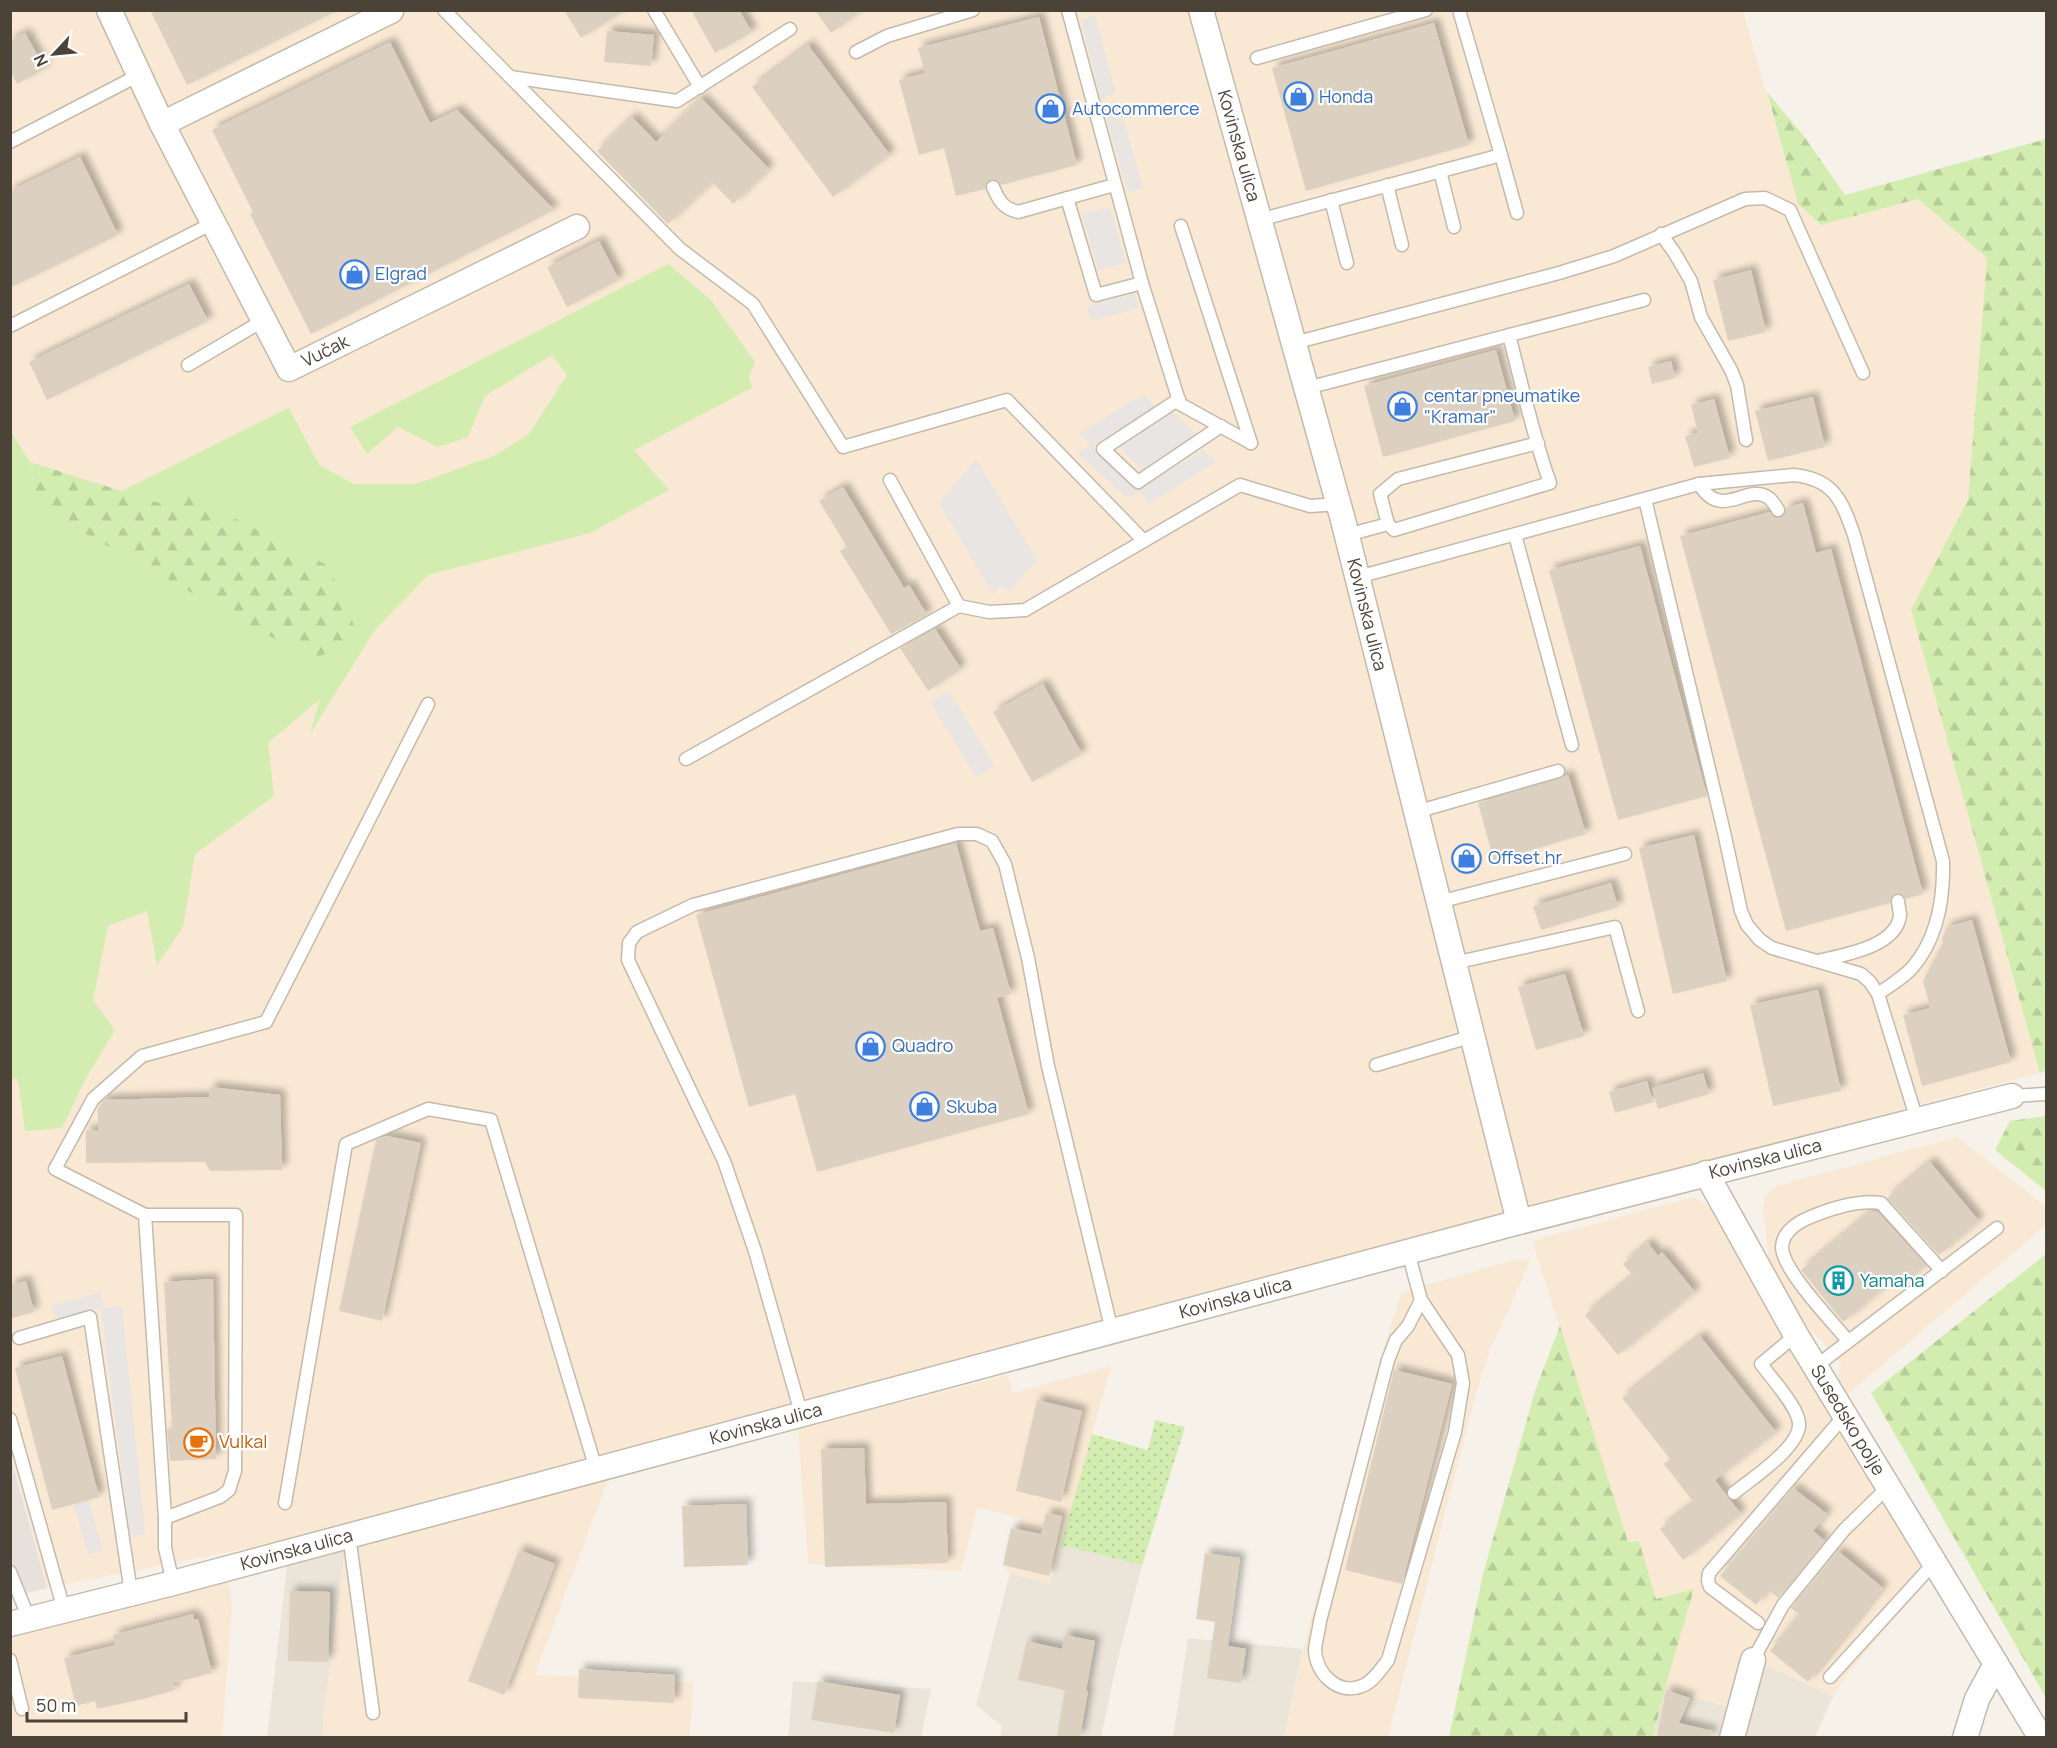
<svg xmlns="http://www.w3.org/2000/svg" width="2057" height="1748" font-family="Manrope,sans-serif">
<style>
.residential{fill:#ebe4d8}
.commercial{fill:#f9e9d4}
.industrial{fill:#e6e1db}
.grass{fill:#d3edb0}
.forest{fill:url(#forest-firs)}
.garden{fill:url(#garden-dots)}
.parking{fill:#e8e5e2}
.building{fill:#dcd1c1;filter:url(#shadow)}
.lines{fill:none;stroke-linecap:round;stroke-linejoin:round}
.service-casing{stroke:#c3baac;stroke-width:15}
.minor-casing{stroke:#c3baac;stroke-width:27}
.service{stroke:#fff;stroke-width:12}
.minor{stroke:#fff;stroke-width:24}
.labels{text-anchor:middle;stroke-width:4.5;stroke-linejoin:round;paint-order:stroke}
.shop-label{font-size:18px;fill:#366cbe;stroke:#fff;text-anchor:start}
.street-label{font-size:18px;fill:#4b4337;stroke:#fff}
.culture-label{font-size:18px;fill:#0d838f;stroke:#fff;text-anchor:start}
.food-label{font-size:18px;fill:#c56008;stroke:#fff;text-anchor:start}
</style>
<defs>
<pattern id="forest-firs" width="22" height="20" patternUnits="userSpaceOnUse" patternTransform="scale(1.5)"><rect width="22" height="20" fill="#d3edb0"/><path d="M5 1l3.5 6h-7zM16 11l3.5 6h-7z" fill="#b7cc98"/></pattern>
<pattern id="garden-dots" width="8" height="8" patternUnits="userSpaceOnUse" patternTransform="scale(1.5)"><rect width="8" height="8" fill="#d3edb0"/><path d="M2 2h.1M6 6h.1" fill="none" stroke="#b7cc98" stroke-width="1.8" stroke-linecap="round"/></pattern>
<filter id="shadow"><feDropShadow dx="5.5" dy="-5.5" stdDeviation="3" flood-color="#0004"/></filter>
</defs>
<rect width="100%" height="100%" fill="#f6f2ea"/>
<g class="residential">
<path d="M1061,1545L1142,1565L1116,1666L1101,1737H1000L1002,1726L976,1705L1010,1573L1050,1584Z"/>
<path d="M345,1550L323,1720L324,1737L267,1738L287,1566Z"/>
<path d="M1188,1638L1303,1649L1284,1737L1173,1738Z"/>
<path d="M1758,1662L1833,1696L1815,1737L1653,1738L1665,1688L1743,1712Z"/>
<path d="M793,1681L931,1689L921,1737L788,1738Z"/>
</g>
<g class="commercial">
<path d="M10,11H1743L1798,204L1821,225L1918,199L1987,258L1968,500L1911,610L2040,1073L254,1547L47,1588L11,1454V898L169,507L30,462L11,430Z"/>
<path d="M1957,1137L2046,1207V1225L1846,1396L1838,1376L1841,1364L1821,1340L1812,1333L1799,1316L1769,1263L1763,1207L1765,1196L1777,1186Z"/>
<path d="M1693,1197L1710,1207L1932,1575L1849,1672L1833,1696L1753,1660L1744,1712L1665,1688L1694,1589L1656,1599L1639,1541L1628,1542L1532,1241Z"/>
<path d="M1515,1260H1531L1490,1350L1475,1397L1388,1737L1284,1738L1307,1633L1385,1343L1402,1292Z"/>
<path d="M1111,1366L1050,1584L1006,1572L1021,1518L977,1508L961,1571L808,1564L798,1429L1007,1375L1013,1393Z"/>
<path d="M608,1480L535,1675L693,1682L690,1737L324,1738L323,1720L345,1550Z"/>
<path d="M228,1580L232,1605L222,1737L11,1738V1638Z"/>
</g>
<path class="industrial" d="M10,1454L47,1588L11,1597H10Z"/>
<path class="grass" d="M668,264L711,300L755,362L749,377L752,388L634,450L669,490L590,533L428,575L375,630L310,734L320,699L268,743L274,796L195,854L183,927L157,965L147,911L108,926L93,1000L115,1030L85,1080L62,1128L25,1131L18,1079H10V430L30,462L37,507H169L121,491L289,408L319,465L354,484H416L496,455L529,434L567,375L552,355L485,396L468,437L438,447L398,427L367,454L350,427Z"/>
<g class="forest">
<path d="M1767,92L1803,135L1845,195L2046,139V1070L2040,1073L1911,610L1968,500L1987,258L1918,199L1821,225L1798,204Z"/>
<path d="M30,462L169,506L190,496L329,566L356,630L315,661L37,507Z"/>
<path d="M2046,1116V1191L1995,1150L2010,1121Z"/>
<path d="M2046,1254V1698L1871,1393Z"/>
<path d="M1560,1326L1628,1542L1639,1541L1656,1599L1694,1589L1665,1688L1653,1737H1449L1483,1574L1535,1391Z"/>
</g>
<path class="garden" d="M1155,1420L1185,1427L1142,1565L1061,1545L1092,1434L1148,1450Z"/>
<g class="parking">
<path d="M1095,16L1116,94L1104,97L1102,101L1104,107L1119,104L1143,188L1128,192L1099,93L1081,20Z"/>
<path d="M1110,207L1126,263L1098,270L1082,214Z"/>
<path d="M1135,293L1139,308L1091,321L1087,306Z"/>
<path d="M1144,394L1155,407L1093,446L1140,489L1203,450L1216,462L1150,503L1138,491L1127,498L1078,453L1091,444L1080,433Z"/>
<path d="M1173,412L1196,435L1143,470L1119,447Z"/>
<path d="M976,459L1037,560L1009,592L1001,585L993,594L939,503Z"/>
<path d="M949,691L995,766L976,777L930,702Z"/>
<path d="M100,1292L104,1308L122,1306L145,1534L130,1537L101,1308L56,1319L52,1305Z"/>
<path d="M89,1500L103,1551L88,1555L74,1504Z"/>
</g>
<g class="building">
<path d="M150,10H338L187,85Z"/>
<path d="M564,10H626L581,38Z"/>
<path d="M691,10H739L752,32L715,53Z"/>
<path d="M815,10H862L831,33Z"/>
<path d="M1039,17L1077,165L1001,185L997,180L990,179L986,183L985,189L956,196L944,148L919,155L899,80L925,73L918,48Z"/>
<path d="M1434,23L1469,145L1306,191L1272,68Z"/>
<path d="M607,31L654,35L651,66L604,62Z"/>
<path d="M25,33L45,69L17,84L10,71V41Z"/>
<path d="M390,42L430,123L457,110L554,210L311,334L250,214L253,212L212,130Z"/>
<path d="M808,45L890,155L833,197L752,87Z"/>
<path d="M701,98L769,169L733,204L712,182L668,224L597,151L632,117L656,142Z"/>
<path d="M80,157L118,235L10,288V191Z"/>
<path d="M599,241L619,280L567,307L547,267Z"/>
<path d="M1751,270L1766,332L1728,341L1713,280Z"/>
<path d="M189,284L208,321L47,400L29,362Z"/>
<path d="M1496,350L1515,421L1383,457L1364,386Z"/>
<path d="M1671,361L1675,378L1652,384L1648,367Z"/>
<path d="M1813,397L1825,447L1768,461L1755,411Z"/>
<path d="M1714,399L1730,458L1694,467L1685,436L1698,433L1691,405Z"/>
<path d="M843,487L904,588L909,585L927,615L891,634L840,551L847,547L819,501Z"/>
<path d="M1803,503L1816,553L1831,549L1923,894L1906,899L1902,894L1897,893L1891,897L1890,903L1786,931L1680,536L1770,512L1774,517H1781L1785,514L1786,508Z"/>
<path d="M1640,546L1707,796L1618,820L1549,570Z"/>
<path d="M935,629L961,669L928,691L900,648Z"/>
<path d="M1043,684L1082,754L1032,782L993,712Z"/>
<path d="M1568,775L1586,834L1494,861L1478,803Z"/>
<path d="M1694,835L1727,981L1673,994L1639,848Z"/>
<path d="M956,843L980,931L993,928L1011,994L997,998L1029,1114L817,1172L795,1094L749,1107L696,915Z"/>
<path d="M1611,883L1618,907L1541,930L1533,906Z"/>
<path d="M1972,920L2011,1062L1922,1086L1903,1015L1930,1008L1923,981L1943,943L1942,938L1947,927Z"/>
<path d="M1565,974L1584,1036L1536,1050L1518,987Z"/>
<path d="M1818,990L1841,1091L1773,1106L1750,1005Z"/>
<path d="M1703,1073L1709,1094L1658,1109L1652,1088Z"/>
<path d="M1647,1081L1653,1102L1615,1113L1609,1092Z"/>
<path d="M210,1087L280,1095L282,1170L210,1171L205,1162L86,1163V1130L98,1131V1108L104,1100L209,1097Z"/>
<path d="M387,1136L421,1143L382,1321L339,1311L376,1140Z"/>
<path d="M1930,1162L1979,1221L1939,1255L1887,1198Z"/>
<path d="M1872,1211H1877L1926,1265L1900,1287L1894,1280L1843,1322L1801,1270Z"/>
<path d="M1648,1243L1658,1256L1662,1252L1695,1292L1618,1355L1585,1315L1633,1276L1623,1264Z"/>
<path d="M213,1279L216,1459L170,1461L167,1429L172,1428L164,1282Z"/>
<path d="M26,1281L34,1312L10,1319V1285Z"/>
<path d="M1700,1336L1776,1432L1715,1480L1741,1514L1683,1560L1660,1529L1694,1503L1664,1464L1670,1459L1622,1398Z"/>
<path d="M62,1356L99,1497L52,1510L15,1368Z"/>
<path d="M1394,1370L1452,1384L1402,1584L1345,1570Z"/>
<path d="M1037,1400L1082,1411L1061,1502L1016,1491Z"/>
<path d="M864,1448L866,1504L946,1502L948,1563L825,1567L821,1449Z"/>
<path d="M1793,1488L1827,1514L1813,1531L1825,1541L1778,1598L1768,1590L1756,1605L1720,1576Z"/>
<path d="M746,1504L748,1565L684,1567L682,1506Z"/>
<path d="M1046,1513L1062,1516L1049,1576L1003,1565L1011,1528L1041,1534Z"/>
<path d="M519,1550L555,1564L504,1695L468,1681Z"/>
<path d="M1838,1551L1883,1588L1808,1682L1770,1651L1799,1614L1791,1608Z"/>
<path d="M1205,1553L1240,1558L1228,1646L1246,1649L1241,1683L1207,1678L1215,1622L1196,1619Z"/>
<path d="M290,1591L330,1592L328,1662L288,1661Z"/>
<path d="M193,1614L194,1620L198,1619L212,1673L173,1683L175,1690L147,1698L97,1709L95,1701L76,1706L64,1658L115,1645L113,1635Z"/>
<path d="M1065,1635L1095,1641L1086,1691H1088L1080,1737H1057L1065,1690L1018,1680L1027,1641L1062,1649Z"/>
<path d="M579,1669L675,1675L674,1703L578,1698Z"/>
<path d="M818,1681L900,1695L894,1733L811,1720Z"/>
<path d="M1666,1690L1690,1698L1679,1723L1712,1731L1711,1737H1657Z"/>
</g>
<g class="lines">
<defs>
<g id="service">
<path d="M444,10L680,249L753,304L843,447L1007,400L1144,541"/>
<path d="M654,10L700,87"/>
<path d="M1068,10L1142,283L1180,404L1251,443"/>
<path d="M1459,10L1501,155"/>
<path d="M856,52L887,36L973,10"/>
<path d="M1257,58L1426,10"/>
<path d="M510,77L677,101L790,29"/>
<path d="M10,142L139,75"/>
<path d="M1440,171L1454,227"/>
<path d="M1387,185L1402,245"/>
<path d="M993,187C999,201 1003,208 1018,212L1114,185"/>
<path d="M1067,198L1096,295L1142,283"/>
<path d="M1331,200L1347,263"/>
<path d="M1259,220L1501,155L1517,213"/>
<path d="M1181,226L1251,443"/>
<path d="M1661,234L1674,252L1691,281L1701,317L1731,370L1737,385L1746,440"/>
<path d="M10,326L213,223"/>
<path d="M1509,335C1522,385 1533,436 1550,483L1394,530L1388,524L1380,494L1398,479L1538,443"/>
<path d="M1294,343L1559,273L1614,256L1745,199L1765,198L1790,210L1863,373"/>
<path d="M188,365L264,320"/>
<path d="M1307,388L1644,300"/>
<path d="M1179,399L1103,449L1138,482L1221,426"/>
<path d="M890,480L959,606L989,612L1025,610L1240,485L1310,506L1339,504"/>
<path d="M1699,484C1722,522 1747,482 1769,498C1772,501 1776,506 1778,510"/>
<path d="M1645,499L1724,832L1741,911L1747,925L1760,940L1772,948L1861,974L1870,982L1878,994L1917,1120"/>
<path d="M1347,535L1388,524"/>
<path d="M1515,535L1572,745"/>
<path d="M1358,577L1699,484L1794,475C1834,479 1842,501 1854,535L1943,861C1944,899 1938,938 1912,968C1903,978 1889,986 1878,994"/>
<path d="M686,759L959,606"/>
<path d="M1416,812L1558,771"/>
<path d="M1439,902L1625,854"/>
<path d="M1818,961C1843,955 1897,947 1900,915C1900,911 1898,905 1898,901"/>
<path d="M1454,963L1615,927L1638,1011"/>
<path d="M1376,1065L1473,1036"/>
<path d="M2012,1096L2046,1094"/>
<path d="M145,1215L55,1169L93,1099L142,1056L266,1022L428,704"/>
<path d="M1408,1252L1421,1300L1458,1355L1463,1383L1455,1432L1388,1660C1381,1669 1373,1682 1362,1686C1337,1696 1315,1672 1315,1649C1316,1640 1319,1630 1320,1621L1388,1360L1396,1340L1408,1326L1421,1300"/>
<path d="M19,1338L90,1317L131,1593"/>
<path d="M1848,1341C1833,1322 1782,1270 1782,1247C1783,1230 1800,1221 1813,1216C1833,1208 1860,1200 1881,1203L1942,1271"/>
<path d="M1815,1367L1997,1228"/>
<path d="M801,1413L755,1251L724,1161L628,960L629,943L637,932L693,905L958,834H977L992,841L1005,864L1028,958L1048,1066L1112,1331"/>
<path d="M10,1419L64,1610"/>
<path d="M1734,1493C1751,1479 1801,1447 1799,1423C1798,1407 1771,1378 1761,1364L1796,1335"/>
<path d="M285,1503L346,1144L428,1109L491,1120L596,1469"/>
<path d="M165,1518L220,1497L229,1490L235,1471L236,1215H145L165,1518V1548L173,1583"/>
<path d="M349,1535L373,1713"/>
<path d="M10,1572L29,1619"/>
<path d="M1758,1623L1710,1587L1708,1581L1709,1573L1845,1415"/>
<path d="M10,1660L22,1709"/>
<path d="M1753,1660L1783,1605L1844,1530L1888,1487"/>
<path d="M1830,1677L1934,1563"/>
</g>
<g id="minor">
<path id="s1" d="M109,10L162,124L289,369L577,227"/>
<path id="s2" d="M1201,10L1343,520L1519,1222"/>
<path d="M162,124L391,11"/>
<path id="s3" d="M1706,1173L1796,1335L2041,1738"/>
<path id="s4" d="M10,1624L173,1583L1519,1222L2012,1096"/>
<path d="M1732,1738L1753,1660"/>
<path d="M1965,1738L1977,1699L1996,1664"/>
</g>
</defs>
<use href="#service" class="service-casing"/>
<use href="#minor" class="minor-casing"/>
<use href="#service" class="service"/>
<use href="#minor" class="minor"/>
</g>
<defs>
<symbol id="shop-ring" viewBox="-11 -11 22 22"><circle r="9.5" fill="#fff" stroke="#3f7fe0" stroke-width="1.5"/><path d="M-5-2.5h2.3a2.7 3.5 0 0 1 5.4 0H5L5.5 6h-11ZM-1.5-2.5h3a1.5 2.3 0 0 0-3 0Z" fill="#3f7fe0"/></symbol>
<symbol id="building-ring" viewBox="-11 -11 22 22"><circle r="9.5" fill="#fff" stroke="#0f9aa8" stroke-width="1.5"/><path d="M-4-6H4V6H1V3H-1V6H-4ZM-2.5-4.3h1.7v1.8h-1.7ZM.8-4.3h1.7v1.8H.8ZM-2.5-1h1.7V.8h-1.7ZM.8-1h1.7V.8H.8Z" fill="#0f9aa8"/></symbol>
<symbol id="cafe-ring" viewBox="-11 -11 22 22"><circle r="9.5" fill="#fff" stroke="#e8710a" stroke-width="1.5"/><path d="M-5.5-4.5H6V0H3Q3 3.5 0 3.5H-2.5Q-5.5 3.5-5.5 0ZM3-3.2v2h1.7v-2ZM-6 4.5H4V6H-6Z" fill="#e8710a"/></symbol>
</defs>
<g fill-rule="evenodd">
<use href="#shop-ring" x="1282" y="80" width="33" height="33"/>
<use href="#shop-ring" x="1034" y="92" width="33" height="33"/>
<use href="#shop-ring" x="338" y="258" width="33" height="33"/>
<use href="#shop-ring" x="1386" y="390" width="33" height="33"/>
<use href="#shop-ring" x="1450" y="842" width="33" height="33"/>
<use href="#shop-ring" x="854" y="1030" width="33" height="33"/>
<use href="#shop-ring" x="908" y="1090" width="33" height="33"/>
<use href="#building-ring" x="1822" y="1264" width="33" height="33"/>
<use href="#cafe-ring" x="182" y="1426" width="33" height="33"/>
</g>
<g class="labels">
<g class="shop-label">
<text x="1319" y="103">Honda</text>
<text x="1072" y="115">Autocommerce</text>
<text x="375" y="280">Elgrad</text>
<text x="1424" y="402">centar pneumatike<tspan x="1424" dy="21">"Kramar"</tspan></text>
<text x="1488" y="864">Offset.hr</text>
<text x="892" y="1052">Quadro</text>
<text x="946" y="1113">Skuba</text>
</g>
<g class="street-label">
<text dy="6" stroke="none"><textPath href="#s2" startOffset="141">Kovinska ulica</textPath></text>
<text dy="6" stroke="none"><textPath href="#s1" startOffset="442">Vučak</textPath></text>
<text dy="6" stroke="none"><textPath href="#s2" startOffset="627">Kovinska ulica</textPath></text>
<text dy="6" stroke="none"><textPath href="#s4" startOffset="1816">Kovinska ulica</textPath></text>
<text dy="6" stroke="none"><textPath href="#s4" startOffset="1268">Kovinska ulica</textPath></text>
<text dy="6" stroke="none"><textPath href="#s3" startOffset="285">Susedsko polje</textPath></text>
<text dy="6" stroke="none"><textPath href="#s4" startOffset="782">Kovinska ulica</textPath></text>
<text dy="6" stroke="none"><textPath href="#s4" startOffset="296">Kovinska ulica</textPath></text>
</g>
<g class="culture-label">
<text x="1860" y="1287">Yamaha</text>
</g>
<g class="food-label">
<text x="219" y="1448">Vulkal</text>
</g>
</g>
<rect width="2057" height="1748" fill="none" stroke="#4b4337" stroke-width="24"/>
<g transform="translate(54 54) rotate(244)" stroke="#ffffff" stroke-width="4.5" paint-order="stroke">
<path d="M0-4.5L10 22L0 15L-10 22Z" fill="#4b4337"/>
<text y="-9" font-size="16" font-weight="bold" text-anchor="middle" fill="#4b4337">N</text>
</g>
<path d="M27 1712v9h159v-9" fill="none" stroke="#4b4337" stroke-width="3"/>
<text x="36" y="1712" font-size="18" fill="#4b4337" stroke="#ffffff" stroke-width="4.5" paint-order="stroke">50 m</text>
</svg>
